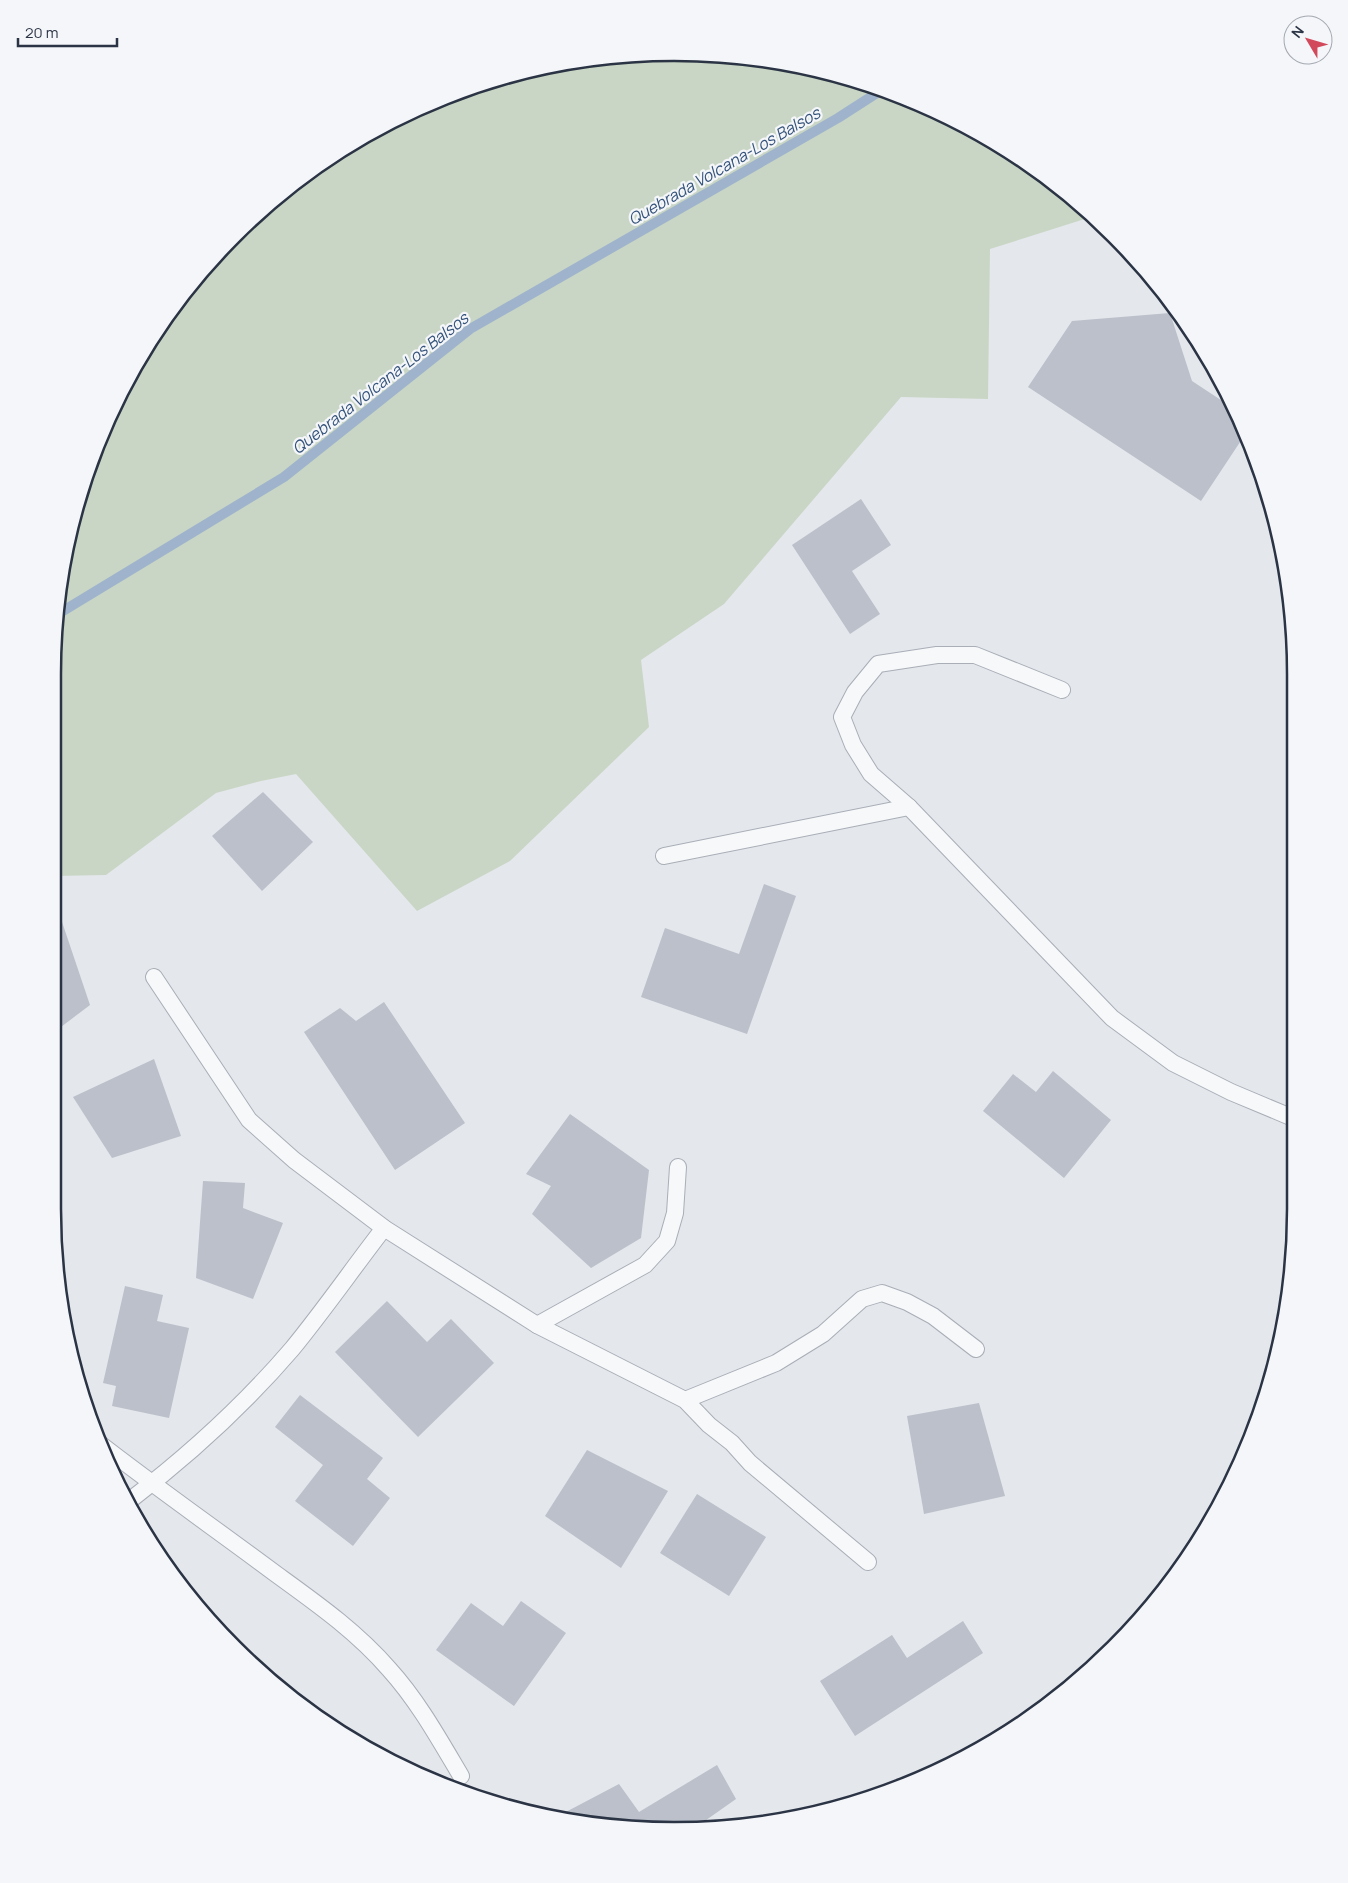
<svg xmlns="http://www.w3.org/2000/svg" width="1348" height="1883" font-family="Manrope,sans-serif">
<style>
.green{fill:#c9d6c5}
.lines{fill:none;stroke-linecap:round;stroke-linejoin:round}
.stream{stroke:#9fb4cc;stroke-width:10}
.building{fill:#bbc0ca}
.service-casing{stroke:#a9aeb7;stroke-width:18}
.service{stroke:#f7f8fa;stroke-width:16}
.labels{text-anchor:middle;stroke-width:4.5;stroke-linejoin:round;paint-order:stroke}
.water-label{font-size:16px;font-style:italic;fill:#34527a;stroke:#f4f6f9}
.rim{fill:none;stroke:#2b3445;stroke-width:2.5}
</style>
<rect width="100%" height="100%" fill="#e4e7ec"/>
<path class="green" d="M715,54L835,74L949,117L1053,181L1091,217L990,249L988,399L901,397L724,604L641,660L649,727L510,861L417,911L296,774L261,781L216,793L106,875L53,876V674L65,552L100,436L136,363L207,264L264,207L363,136L474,85L593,58Z"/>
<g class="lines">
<path class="stream" d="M58,614L284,477L470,329L838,118L880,91"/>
</g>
<g class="building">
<path d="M1170,313L1192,381L1233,408L1246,433L1201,501L1028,387L1072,321Z"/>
<path d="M861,499L891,545L852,571L880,614L850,634L792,545Z"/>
<path d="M263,792L313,842L262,891L212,836Z"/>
<path d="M764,884L796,896L747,1034L641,997L665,928L739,954Z"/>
<path d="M59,913L90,1005L53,1033V917Z"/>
<path d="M384,1002L465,1123L395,1170L304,1032L340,1008L356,1021Z"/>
<path d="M154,1059L181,1136L112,1158L73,1097Z"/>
<path d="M1053,1071L1111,1120L1064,1178L983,1111L1013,1074L1036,1092Z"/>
<path d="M570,1114L649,1170L641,1238L591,1268L532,1214L551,1186L526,1174Z"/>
<path d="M203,1181L245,1183L243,1208L283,1223L253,1299L196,1278Z"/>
<path d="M53,1183H59L54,1216L53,1209Z"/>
<path d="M125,1286L163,1295L157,1321L189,1328L169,1418L112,1406L116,1386L103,1383Z"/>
<path d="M387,1301L427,1342L451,1319L494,1363L418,1437L335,1352Z"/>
<path d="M300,1395L383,1458L367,1479L390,1498L353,1546L295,1501L323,1465L275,1427Z"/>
<path d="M979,1403L1005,1496L924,1514L907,1416Z"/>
<path d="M587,1450L668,1491L621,1568L545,1516Z"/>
<path d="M697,1494L766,1537L729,1596L660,1553Z"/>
<path d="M521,1601L566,1633L514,1706L436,1650L471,1603L503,1626Z"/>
<path d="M963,1621L983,1653L855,1736L820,1681L892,1635L907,1658Z"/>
<path d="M717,1765L736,1799L699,1825H593L563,1819L562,1814L619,1784L639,1812Z"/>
</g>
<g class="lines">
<defs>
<g id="service">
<path d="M1062,690L975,655H937L878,664L855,692L842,717L853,745L871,774L909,807L1112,1018L1173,1063L1231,1092L1293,1118"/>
<path d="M664,856L909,807"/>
<path d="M154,977L249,1120L294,1160L384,1228L537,1325L685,1400L709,1425L732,1443L750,1463L868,1562"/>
<path d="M537,1325L645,1265L667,1241L675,1213L678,1167"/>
<path d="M685,1400L776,1363L823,1334L862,1299L882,1293L907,1302L933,1316L976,1349"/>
<path d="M99,1443C157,1488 217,1530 276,1574C316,1603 356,1631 389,1669C418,1701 439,1739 461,1776"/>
<path d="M129,1501C188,1456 244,1405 292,1349C324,1310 353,1268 384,1228"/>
</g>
</defs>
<use href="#service" class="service-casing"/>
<use href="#service" class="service"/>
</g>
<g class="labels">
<g class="water-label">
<text transform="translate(724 166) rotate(-30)" y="6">Quebrada Volcana-Los Balsos</text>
<text transform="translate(380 383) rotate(-38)" y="6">Quebrada Volcana-Los Balsos</text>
</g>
</g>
<path d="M0 0H1348V1883H0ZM674 61H674A613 613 0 0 1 1287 674V1209A613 613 0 0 1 674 1822H674A613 613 0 0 1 61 1209V674A613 613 0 0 1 674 61Z" fill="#f4f6f9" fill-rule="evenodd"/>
<path class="rim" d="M674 61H674A613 613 0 0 1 1287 674V1209A613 613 0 0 1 674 1822H674A613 613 0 0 1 61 1209V674A613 613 0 0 1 674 61Z"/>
<g transform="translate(1308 40) rotate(308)"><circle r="24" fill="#f4f6f9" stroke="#a4a8b1"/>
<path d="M0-4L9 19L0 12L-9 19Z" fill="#d1495b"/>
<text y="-8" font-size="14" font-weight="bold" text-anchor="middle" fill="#2b3445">N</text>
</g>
<path d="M18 38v8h99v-8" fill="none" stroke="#2b3445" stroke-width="2.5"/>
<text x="25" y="38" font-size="15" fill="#2b3445" stroke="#f4f6f9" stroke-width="4" paint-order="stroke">20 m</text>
</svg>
